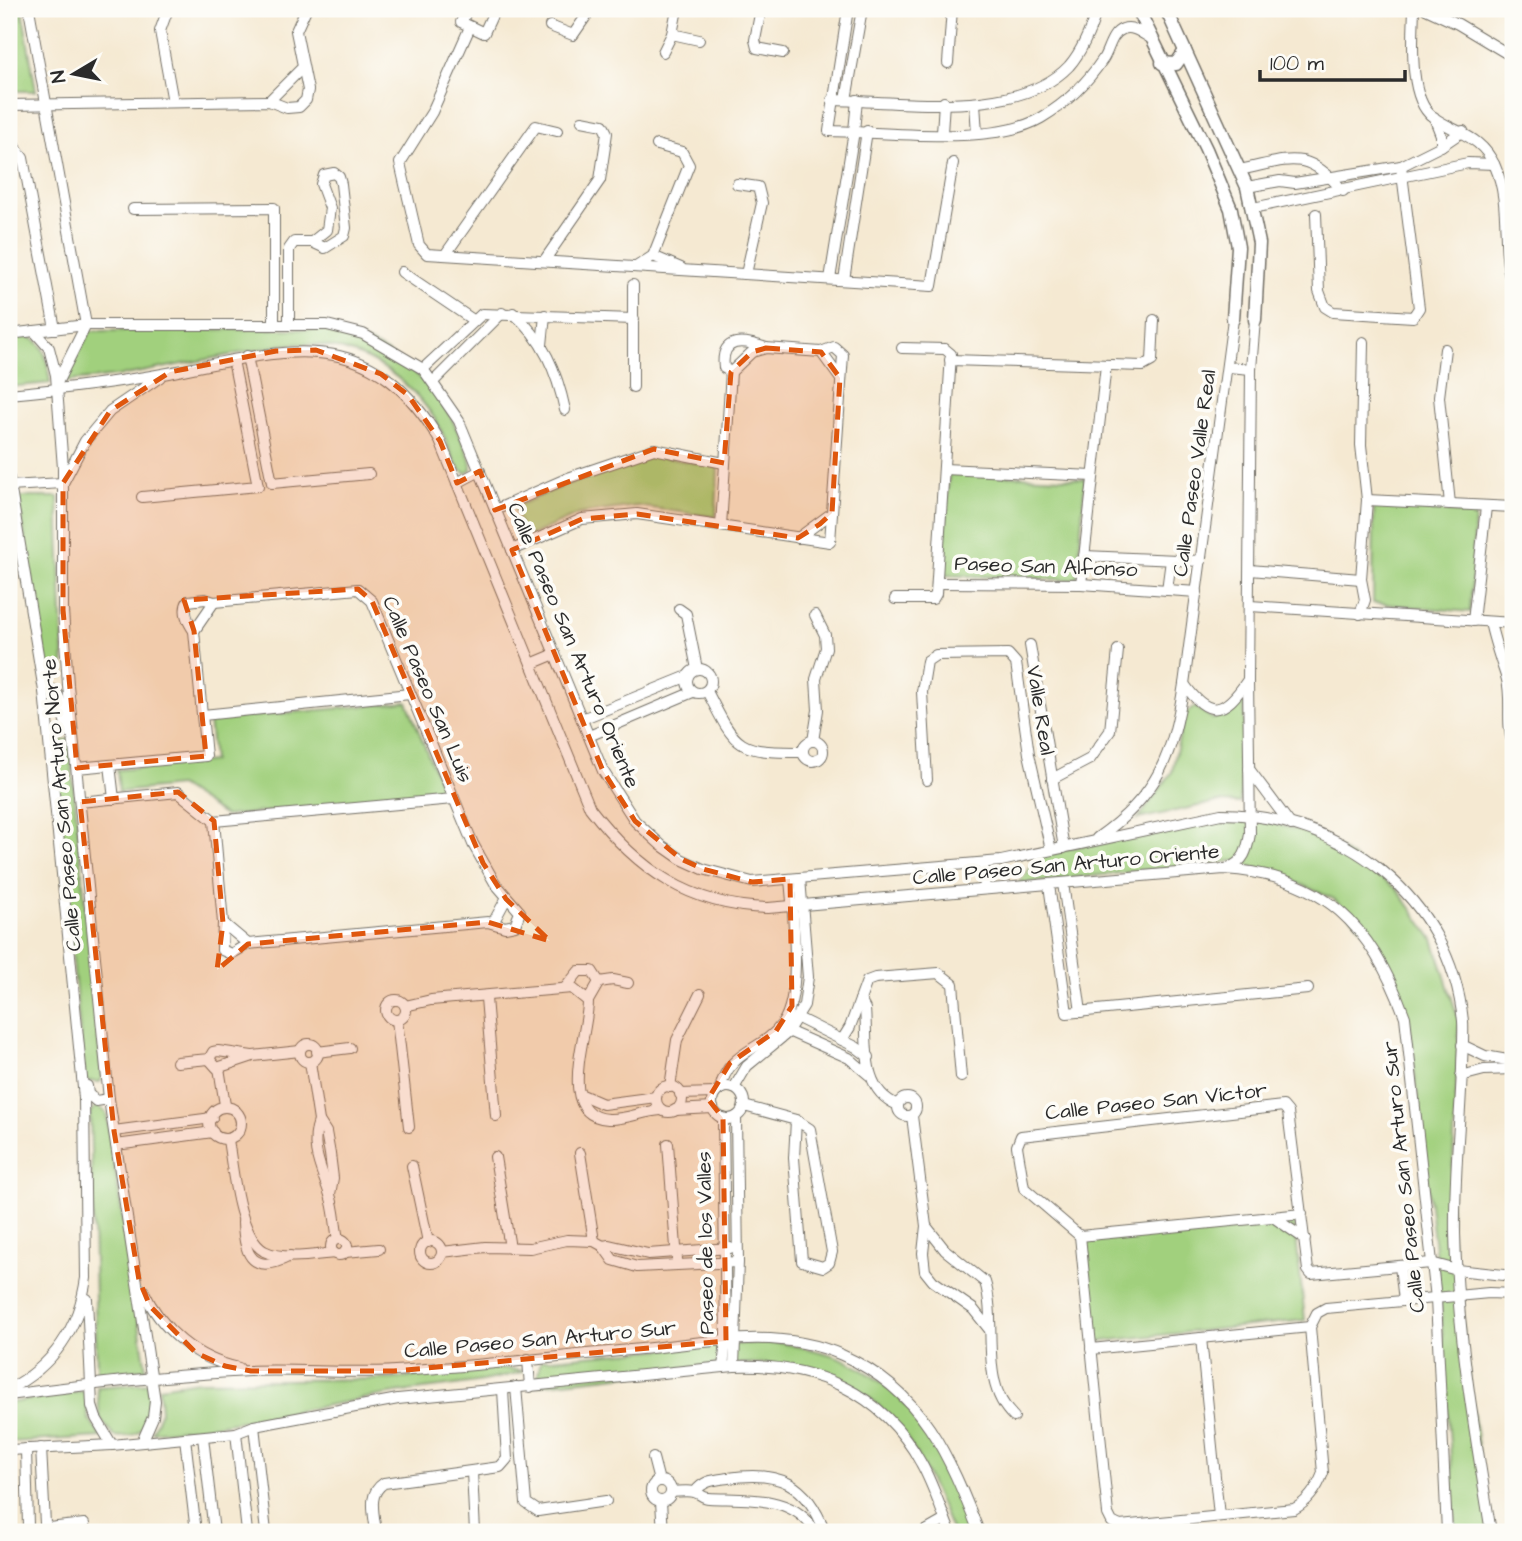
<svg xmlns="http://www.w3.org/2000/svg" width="1522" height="1541" font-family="'Architects Daughter',sans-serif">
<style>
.green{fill:#a1d07d;stroke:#667e54;stroke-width:2}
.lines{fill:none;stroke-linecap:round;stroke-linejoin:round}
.minor-casing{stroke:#726e65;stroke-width:12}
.tertiary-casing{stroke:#726e65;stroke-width:15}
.minor{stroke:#fff;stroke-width:10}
.tertiary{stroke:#fff;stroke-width:12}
.marked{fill:#df570e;fill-opacity:0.2;stroke:#df570e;stroke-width:5;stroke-dasharray:14 9;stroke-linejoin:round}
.labels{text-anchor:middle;stroke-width:7;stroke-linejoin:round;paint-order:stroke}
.street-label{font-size:21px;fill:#2b2b2b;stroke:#fdfcf7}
</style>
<rect width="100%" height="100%" fill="#fdfcf7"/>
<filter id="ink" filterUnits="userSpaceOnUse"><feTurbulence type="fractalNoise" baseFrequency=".0143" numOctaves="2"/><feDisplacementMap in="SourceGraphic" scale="14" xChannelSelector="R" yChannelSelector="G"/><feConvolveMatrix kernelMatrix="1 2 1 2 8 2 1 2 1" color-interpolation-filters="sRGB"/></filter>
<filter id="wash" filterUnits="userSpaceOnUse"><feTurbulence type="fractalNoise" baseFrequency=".00686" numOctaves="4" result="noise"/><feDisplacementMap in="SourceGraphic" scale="28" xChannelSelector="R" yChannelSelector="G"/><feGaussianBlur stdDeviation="1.57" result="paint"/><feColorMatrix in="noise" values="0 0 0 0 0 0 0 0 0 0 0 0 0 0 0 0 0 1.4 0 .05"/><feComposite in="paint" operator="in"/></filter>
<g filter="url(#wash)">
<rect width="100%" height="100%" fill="#f5e9d2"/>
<g class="green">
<path d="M9,9H22L36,91H9Z"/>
<path d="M263,329C285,329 307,328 328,331C382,338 435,380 457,430C462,441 472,457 471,470L466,473L459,468C449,453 445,434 435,419C400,366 344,338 281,345L126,375L62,382L90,331Z"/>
<path d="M22,336C47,338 47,363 50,383L9,387V345Z"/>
<path d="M651,455L718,467L716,517L637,506L579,514L525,538L514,507L565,485Z"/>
<path d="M949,473L1085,479L1077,580L943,575Z"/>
<path d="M18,497H58L64,676L49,679Z"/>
<path d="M1374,505L1475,515L1470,612L1373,603Z"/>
<path d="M1245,700L1240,803L1217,802L1138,819L1172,772L1184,714L1195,707L1213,719Z"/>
<path d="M407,702L444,794L225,816L179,786L119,792L117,770L213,761L209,720Z"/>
<path d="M69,739L102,1078L100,1082L85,1081L51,744Z"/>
<path d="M1224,817L1257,819L1323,837L1397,889L1433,939L1459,1021L1450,1229L1489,1532H1456L1439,1284L1409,1023L1395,979L1373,940L1334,899L1284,877L1233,861L1018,884L1041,854Z"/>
<path d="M97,1106L106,1112L146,1369L97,1373L90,1112Z"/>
<path d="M1294,1218L1305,1320L1094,1342L1086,1241Z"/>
<path d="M782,1343C802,1348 826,1351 845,1360C923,1399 945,1457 976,1532H952C936,1494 915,1440 885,1411C823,1350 741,1362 663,1371C621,1376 578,1380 536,1385L541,1360L722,1344Z"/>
<path d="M502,1368L524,1371C483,1384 439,1386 396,1393C315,1406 235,1426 152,1432L161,1411L159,1387L198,1381L393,1379Z"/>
<path d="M149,1383C150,1409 151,1442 114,1436L100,1418L97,1387Z"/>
<path d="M86,1391L88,1418L101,1437L9,1442V1403Z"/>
</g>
</g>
<g filter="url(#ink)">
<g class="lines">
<defs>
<g id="minor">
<path d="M29,9L86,325L57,383"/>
<path d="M168,9L160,31L173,102"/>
<path d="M468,9L461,22L484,33L495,9"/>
<path d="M761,9L755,40L757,48L783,53"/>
<path d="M848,9L829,131C885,132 994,146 1041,118C1065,104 1087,83 1103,59C1109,50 1111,33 1123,29C1133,25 1143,34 1152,39"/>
<path d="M1414,9C1413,37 1408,99 1433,117C1457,134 1481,135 1495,166C1512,205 1500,249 1513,288"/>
<path d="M1426,9L1458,24L1513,57"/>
<path d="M550,26L573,35L591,9"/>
<path d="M470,27L432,112L400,163L419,245L427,254L932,286L953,163"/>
<path d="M672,34L699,40"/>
<path d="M663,52L672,34L677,9"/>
<path d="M948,63L952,9"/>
<path d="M832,100C900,101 1018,120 1069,66C1083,50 1091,29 1097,9"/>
<path d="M846,100L862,9"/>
<path d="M269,101L302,68"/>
<path d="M975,103L977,134"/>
<path d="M9,105L269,101L287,108L299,107L306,100L308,90L296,31L306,9"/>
<path d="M1434,117L1441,135V146"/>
<path d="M942,133L944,102"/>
<path d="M9,139L23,158L55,329"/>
<path d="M1239,170C1290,160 1305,147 1343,191"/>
<path d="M737,184L758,187L762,203L746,274"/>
<path d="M1247,187L1280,181L1295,183L1401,166L1441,146L1463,131"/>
<path d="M1253,208L1468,163L1494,164"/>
<path d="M133,209L274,208V323"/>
<path d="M1316,214L1319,291L1325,307L1333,312L1413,317L1419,308L1401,166"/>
<path d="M445,255L536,126L557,131"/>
<path d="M653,256L681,268"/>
<path d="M544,261L600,180L607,133L603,125L582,121"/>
<path d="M636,267L653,256L689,165L682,152L657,145"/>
<path d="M402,272L473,320"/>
<path d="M830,279L854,131L857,100"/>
<path d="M844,280L867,131"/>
<path d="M633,285V387"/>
<path d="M513,313C543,338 557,372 565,410"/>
<path d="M289,323V249L294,242H312L327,230L330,208L321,184L324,175L334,173L339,177L341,184L346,228L344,236L325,248L312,242"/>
<path d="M34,331L49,348L56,375L63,468V610L68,685L109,1099L155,1401L153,1417L142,1442"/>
<path d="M9,334L86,325H327L363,334L423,369L459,421L603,771L635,821L661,845L681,859L703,869L752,882L1001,861L1221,814C1342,815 1450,896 1463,1021C1464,1036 1462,1053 1462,1069C1460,1123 1454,1178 1455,1233C1457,1333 1475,1433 1491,1532"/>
<path d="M542,345L545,315"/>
<path d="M1445,349L1439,397L1450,504"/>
<path d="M247,356L272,483L369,474"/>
<path d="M950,360L1143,366L1152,361L1154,320"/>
<path d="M1228,367L1251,369"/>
<path d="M423,369L482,314L634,319"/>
<path d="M731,372L724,368C720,336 744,340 766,348"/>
<path d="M434,381L502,313"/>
<path d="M9,394C62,389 115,383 168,373C282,351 369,319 440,441L590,808C637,869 689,906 768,908L1224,869C1324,875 1372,926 1405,1017L1436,1299L1447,1532"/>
<path d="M944,469L1093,476"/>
<path d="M9,478L44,691L84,1098L86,1278C79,1328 55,1365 9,1389"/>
<path d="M457,483L480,471"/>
<path d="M9,486L63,483L85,441L110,411L160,377"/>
<path d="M142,497L258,486L233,360"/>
<path d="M1367,500L1513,507"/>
<path d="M495,510L568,478L654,449L724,463"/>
<path d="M721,526L731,372L752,352L766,348L821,352L840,378"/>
<path d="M798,538L832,513"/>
<path d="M512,550L582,519L637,514L830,542L843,355L834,347L821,352"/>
<path d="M1084,556L1201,561"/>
<path d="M1250,570L1361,579"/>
<path d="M937,583L1081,584L1197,592"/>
<path d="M1081,584L1106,365"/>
<path d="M1167,590L1171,560"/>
<path d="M895,599H933L936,594L951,354L945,349L902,348"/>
<path d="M1250,606L1513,623"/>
<path d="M679,609L686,614L697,669"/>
<path d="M1360,614L1365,600L1361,579L1367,500L1361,445L1363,342"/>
<path d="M1473,621L1486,507"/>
<path d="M1490,622C1494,641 1500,658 1506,676C1513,698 1505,722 1513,744"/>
<path d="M194,631L214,602"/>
<path d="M1030,645L1064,848"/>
<path d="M531,664L555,654"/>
<circle cx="699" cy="681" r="12"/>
<path d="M1184,684C1209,719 1224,715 1247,681"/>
<path d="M44,691L54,690C65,701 60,721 73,737"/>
<path d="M707,691C737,750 737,752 803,752"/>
<path d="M203,715L410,694"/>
<path d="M582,719L688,676"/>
<path d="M589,736L693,692"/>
<path d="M813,741L818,710L816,679L826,648L825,635L815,615"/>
<circle cx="813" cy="751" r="10"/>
<path d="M110,765L114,799"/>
<path d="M77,768L206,756L194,631C188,622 182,611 188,601L205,599L214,602L358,589L372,601L473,844L495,883L520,912L515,925L505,927L488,922L248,944L231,954L222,950L223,923L214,821L178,792L80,802"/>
<path d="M1249,769L1291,825"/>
<path d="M1052,779L1090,759L1110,731L1118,650"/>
<path d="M927,780L922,692L927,661L936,655L1008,654L1016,663L1029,754L1051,850"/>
<path d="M214,821L453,799"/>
<path d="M1097,838C1158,796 1173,755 1184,684L1233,319"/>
<path d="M983,863L985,889"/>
<path d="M1228,868C1244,862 1247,851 1250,834L1248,680L1251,369L1255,320"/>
<path d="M1063,883L1081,1012"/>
<path d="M1049,885L1067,1013L1308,989"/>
<path d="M223,923L248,944"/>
<path d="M493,923L506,899"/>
<path d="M599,982L613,980L628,983"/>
<path d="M566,987L579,971H592L599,982L588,1001"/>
<path d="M486,998L496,1116"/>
<path d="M860,1000L865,1009C868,1044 860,1090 898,1105"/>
<circle cx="396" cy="1010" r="10"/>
<path d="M405,1006L431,1000L572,988L588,1001C589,1032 554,1116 608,1119C626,1120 643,1111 661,1110"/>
<path d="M798,1018L856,1047L869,1057"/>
<path d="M397,1020L409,1127"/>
<path d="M788,1031L849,1058L869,1075"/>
<path d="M842,1040L850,1027L867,981L875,978L939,973L953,984L961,1077"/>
<circle cx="309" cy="1053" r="9"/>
<path d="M1462,1045L1485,1056L1513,1061"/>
<path d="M317,1052L350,1048"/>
<path d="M209,1059L217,1068L253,1056L300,1051"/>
<path d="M177,1062L209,1059L213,1052L218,1051L252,1056"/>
<path d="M310,1062L319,1121L326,1132L330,1154L333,1178L330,1194"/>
<path d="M219,1068L225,1105"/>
<path d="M1461,1076L1484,1070L1513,1069"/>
<path d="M87,1086L88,1094L96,1101L109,1099"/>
<circle cx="669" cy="1099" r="13"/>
<circle cx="728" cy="1103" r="16"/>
<path d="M670,1087L677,1040L700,994"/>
<path d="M734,1088L747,1066L786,1034L804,1005L808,977L800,878"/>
<path d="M720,1089C729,1049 762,1052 782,1024C803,996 793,915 790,879"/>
<path d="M580,1094L603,1104L656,1097"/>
<path d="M680,1094L715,1093"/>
<circle cx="907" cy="1107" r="9"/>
<path d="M744,1106L796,1120L810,1129L832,1252L829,1263L823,1267L802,1261L794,1158L796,1120"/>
<circle cx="225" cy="1123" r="16"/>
<path d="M675,1110L713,1108"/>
<path d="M912,1116L926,1226L923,1253L925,1271L933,1281L973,1309L989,1329"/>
<path d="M723,1118L726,1341L723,1367"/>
<path d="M319,1121C309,1148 322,1170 330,1195C335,1209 335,1225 338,1239"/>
<path d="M114,1131L212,1118"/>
<path d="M228,1140C233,1168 238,1236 264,1251C283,1261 314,1255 334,1253"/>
<path d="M668,1144L677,1260"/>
<path d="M116,1145L213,1132"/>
<path d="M580,1153L594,1241"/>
<path d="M495,1157L510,1248"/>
<path d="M412,1166L428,1242"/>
<path d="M1273,1217L1305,1239"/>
<path d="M243,1222C244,1257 254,1275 290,1256"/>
<path d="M926,1226L945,1250L985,1282C998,1324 978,1383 1014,1417"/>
<path d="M1080,1236L1302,1214"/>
<circle cx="339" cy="1247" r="8"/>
<circle cx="431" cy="1252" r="11"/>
<path d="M603,1246L609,1245L648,1254L730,1248"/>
<path d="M345,1252L379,1249"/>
<path d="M442,1252L485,1247L530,1248L567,1240L594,1241L603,1246L613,1260L637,1267L738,1262"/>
<path d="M1400,1266L1404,1301"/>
<path d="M1513,1276L1457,1270L1431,1263L1311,1274L1308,1270L1288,1112L1283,1106L1021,1136L1017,1146L1024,1188L1080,1236L1108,1514L1112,1522L1120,1526L1294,1509C1309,1501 1317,1489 1323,1473L1310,1327L1317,1313L1326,1308L1489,1293L1513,1294"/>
<path d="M143,1290C161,1330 196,1359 239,1368"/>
<path d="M87,1299L92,1406L96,1418L112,1445"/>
<path d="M1201,1338L1219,1516"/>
<path d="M1091,1349L1310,1327"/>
<path d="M528,1359L530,1387"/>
<path d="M734,1366L738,1262L736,1117"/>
<path d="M516,1387L526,1503L538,1511L606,1501"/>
<path d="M9,1395C89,1384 169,1375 249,1371C298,1369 346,1374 395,1371C477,1367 559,1356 641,1349C708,1342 779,1327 842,1355C923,1391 949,1456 979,1532"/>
<path d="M254,1426L266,1532"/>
<path d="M236,1433L247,1532"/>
<path d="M203,1437L214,1532"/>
<path d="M185,1438L196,1532"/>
<path d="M41,1448L45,1524L49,1528L84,1524L85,1532"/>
<path d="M9,1450L112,1445L236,1433L254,1426L398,1399L734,1366C813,1363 882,1391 921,1463C933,1484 941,1510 950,1532"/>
<path d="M653,1458L659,1481"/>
<path d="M472,1472L475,1532"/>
<circle cx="661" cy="1491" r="10"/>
<path d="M671,1492C678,1492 687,1490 694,1492C700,1493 702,1498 709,1498C745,1500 795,1494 815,1532"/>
<path d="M695,1492C704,1480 714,1480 728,1478C779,1470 807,1483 825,1532"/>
<path d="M661,1502L663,1532"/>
<path d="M9,1532H23L28,1526L26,1449"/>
<path d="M376,1532C374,1513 367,1494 384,1483L500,1467L507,1459L503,1390"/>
<path d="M924,1532L945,1520"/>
</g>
<g id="tertiary">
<path d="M1138,9L1206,149L1231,209L1238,247L1233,319"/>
<path d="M1166,9L1247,187L1259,243L1255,320"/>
<path d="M1162,63L1176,64L1185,51"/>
</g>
</defs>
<use href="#minor" class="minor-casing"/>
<use href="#tertiary" class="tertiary-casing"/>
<use href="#minor" class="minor"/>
<use href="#tertiary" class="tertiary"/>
</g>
</g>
<path class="marked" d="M766,348L821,352L840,378L832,513L820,524L798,538L637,514L582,519L512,550L603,771L635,821L681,859L703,869L752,882L790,879L792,1006L776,1031L730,1063L708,1099L723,1118L726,1341L394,1371H251L225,1366L196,1353L150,1306L139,1280L114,1131L80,802L178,792L214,821L223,923L217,970L248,944L488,922L550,941L506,899L483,863L372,601L358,589L184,600L194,631L206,756L77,768L63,610V483L110,411L170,372L276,351L316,350L381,374L408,395L440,441L457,483L480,471L495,510L654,449L724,463L731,372L752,352Z"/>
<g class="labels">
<g class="street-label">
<text transform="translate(1194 473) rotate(-82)" y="7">Calle Paseo Valle Real</text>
<text transform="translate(1046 566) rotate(2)" y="7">Paseo San Alfonso</text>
<text transform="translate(574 645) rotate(67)" y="7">Calle Paseo San Arturo Oriente</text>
<text transform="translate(428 689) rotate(67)" y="7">Calle Paseo San Luis</text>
<text transform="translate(1041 710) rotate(81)" y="7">Valle Real</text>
<text transform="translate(61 805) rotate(-95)" y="7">Calle Paseo San Arturo Norte</text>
<text transform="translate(1066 864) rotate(-5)" y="7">Calle Paseo San Arturo Oriente</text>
<text transform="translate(1156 1101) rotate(-6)" y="7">Calle Paseo San Víctor</text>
<text transform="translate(1403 1177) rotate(-96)" y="7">Calle Paseo San Arturo Sur</text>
<text transform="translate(705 1243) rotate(-91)" y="7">Paseo de los Valles</text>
<text transform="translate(540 1339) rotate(-5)" y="7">Calle Paseo San Arturo Sur</text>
</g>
</g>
<rect width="1522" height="1541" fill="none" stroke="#fdfcf7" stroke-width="35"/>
<g transform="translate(74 74) rotate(260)" stroke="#fdfcf7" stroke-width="5" paint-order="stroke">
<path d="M0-5L12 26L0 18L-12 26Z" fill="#2b2b2b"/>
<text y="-10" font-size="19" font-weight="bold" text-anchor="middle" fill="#2b2b2b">N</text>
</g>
<path d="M1260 70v10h145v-10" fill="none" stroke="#2b2b2b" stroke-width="3.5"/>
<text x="1270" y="70" font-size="21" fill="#2b2b2b" stroke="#fdfcf7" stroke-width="5" paint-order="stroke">100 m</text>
</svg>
